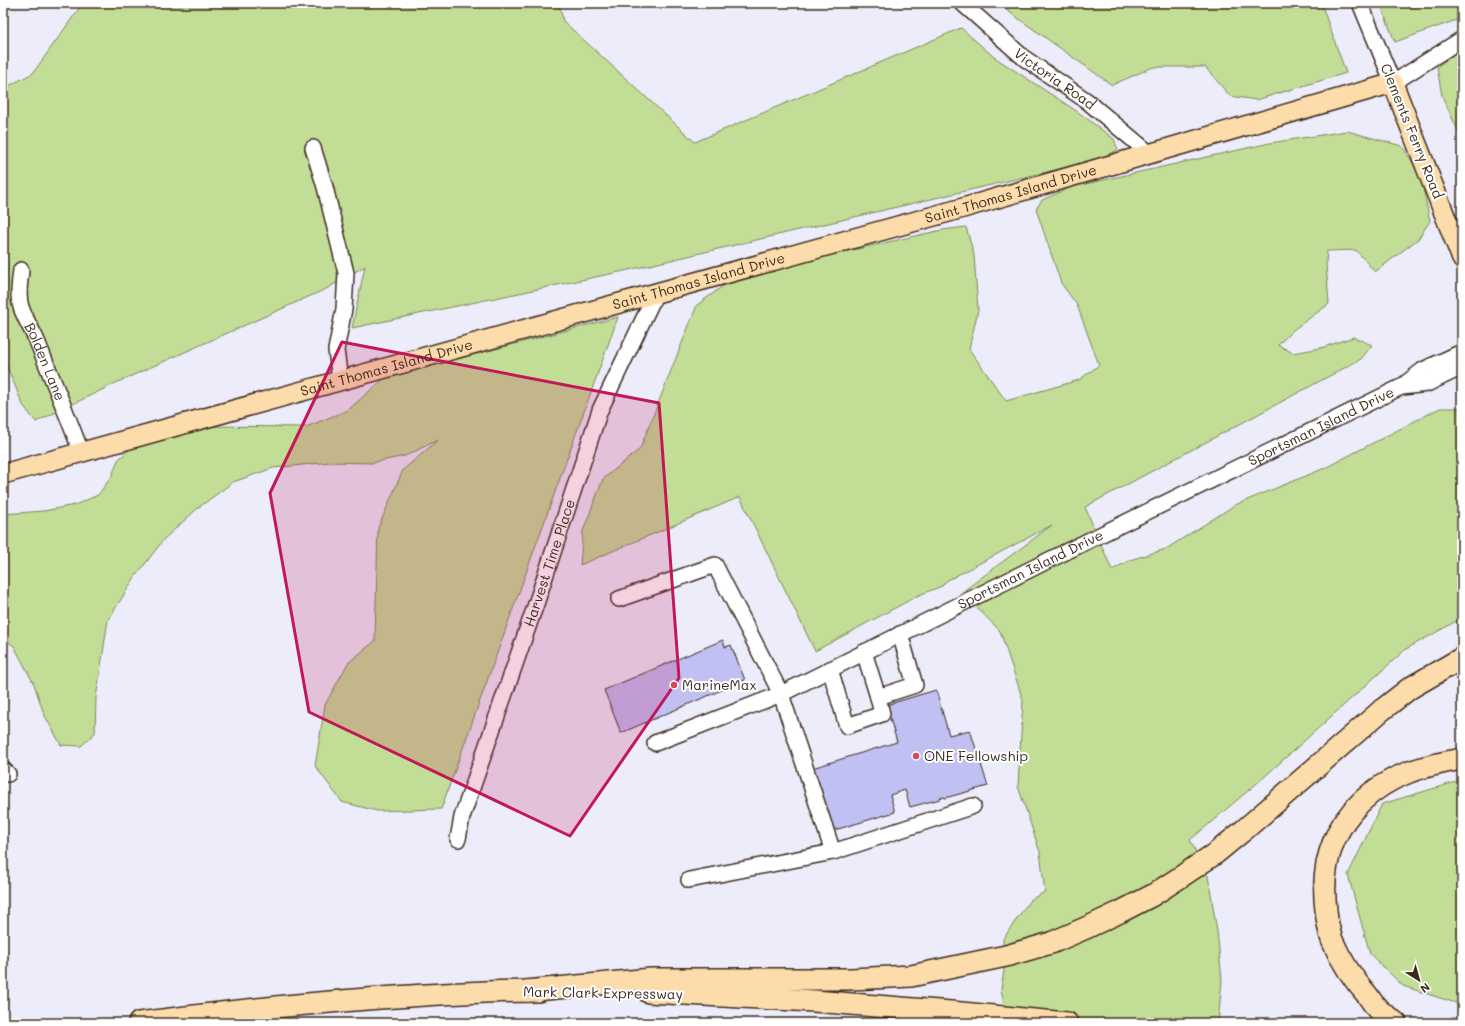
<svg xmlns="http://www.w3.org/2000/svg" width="1465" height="1026" font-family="Mali,sans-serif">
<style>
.green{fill:#c2de96;stroke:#7e845a}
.building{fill:#c0c0f2;stroke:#3b2a1e}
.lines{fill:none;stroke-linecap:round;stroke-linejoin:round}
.minor-casing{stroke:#3b2a1e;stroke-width:18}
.major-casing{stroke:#3b2a1e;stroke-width:22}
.highway-casing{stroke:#3b2a1e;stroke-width:24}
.minor{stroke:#fff;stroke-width:15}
.major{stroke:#fddcac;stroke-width:19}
.highway{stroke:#fddcac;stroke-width:21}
.marked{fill:#c2185b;fill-opacity:0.2;stroke:#c2185b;stroke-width:3;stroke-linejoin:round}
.poi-dot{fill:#d1495b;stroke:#fff;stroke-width:1.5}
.labels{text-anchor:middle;stroke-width:4;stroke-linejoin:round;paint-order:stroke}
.street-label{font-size:14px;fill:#3b2a1e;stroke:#fff}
.poi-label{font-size:14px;fill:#3b2a1e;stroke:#fff;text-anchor:start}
</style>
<rect width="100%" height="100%" fill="#ececfb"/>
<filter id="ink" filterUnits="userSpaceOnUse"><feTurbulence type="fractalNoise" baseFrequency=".025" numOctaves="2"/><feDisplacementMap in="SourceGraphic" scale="8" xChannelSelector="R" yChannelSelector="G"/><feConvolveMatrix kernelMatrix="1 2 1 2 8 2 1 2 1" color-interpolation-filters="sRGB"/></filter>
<g filter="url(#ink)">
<g class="green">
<path d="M83,3H559L563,21L695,142L961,28L994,57L1078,112L1114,139L1118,150L1093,161L624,271L352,328L365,266L326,289L120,381L36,422L23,405L3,357V89L33,73Z"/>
<path d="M1020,3H1321L1346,73L1256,100L1230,96L1205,67H1153L1112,85L1005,9Z"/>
<path d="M1380,3H1462V18L1395,42Z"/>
<path d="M1462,48V139L1442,96L1437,67Z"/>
<path d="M1347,131L1402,146L1420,174L1430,221L1418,239L1375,272L1356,250L1327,251L1326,263L1329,304L1293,330L1278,345L1293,353L1321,348L1353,337L1372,345L1361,359L1085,507L1112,570L1130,560L1166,549L1235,505L1325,468L1440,408H1462V618L1406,649L1263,778L1190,840L1208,876L1217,931L1222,980L1218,1023H1008L1001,989L1004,971L1003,939L1030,900L1045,892L1040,852L1018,786L1023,700L1000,631L962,592L1052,525L946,581L942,586L919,595L815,651L740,497L580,565L583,531L603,479L640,449L697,305L737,276L942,230L966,227L974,255L978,310L969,349L1006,401L1079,380L1099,365L1077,305L1061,283L1036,209L1042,200L1072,187L1270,143Z"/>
<path d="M618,317L441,809L377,811L342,802L315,766L325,705L348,663L375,641L378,528L403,470L438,440L405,456L371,463L331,462L273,468L233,482L198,508L164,539L135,577L108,620L96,698L95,733L81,746L61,745L44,714L34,684L14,646L3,638V514L44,511L75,505L98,495L112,476L118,460L134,445L203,426L306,427L348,410L389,374L426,363L431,366Z"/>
<path d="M1462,780V1005L1403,986L1370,954L1348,875L1382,804Z"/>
</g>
<g class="building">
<path d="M723,640L725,647L731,645L745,680L621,733L604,690Z"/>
<path d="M936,690L949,735L970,730L988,786L945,798L944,797L939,798L940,799L910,807L905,790L890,795L895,812L828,832L809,769L897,742L886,705Z"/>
</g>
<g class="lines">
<defs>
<g id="minor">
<path id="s1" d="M962,3L1024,58L1087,101L1149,153"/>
<path d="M1360,3L1393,83L1462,39"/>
<path d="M313,148L325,187L346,273L344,309L336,350L340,380"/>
<path id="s2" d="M21,270C20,281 17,295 21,307C25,320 34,332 39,346C53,381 68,416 81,452"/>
<path d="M1402,387L1427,384L1462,367"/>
<path d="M619,599L715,565L781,694L833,852L689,880"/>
<path d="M864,652L878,697"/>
<path d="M830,669L847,726L882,714L878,697L915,685L900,634"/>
<path id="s3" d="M655,743L781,694L1045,562L1401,387L1423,370L1462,352"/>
<path d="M3,769L8,774"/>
<path id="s4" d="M458,839L462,817L537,601L600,410L656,293"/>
<path d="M833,852L973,806"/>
</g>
<g id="major">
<path id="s5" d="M3,474L963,208L1393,83L1462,259"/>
</g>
<g id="highway">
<path d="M526,991L651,979H851L911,976L1006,956L1051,943L1088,927L1120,912L1153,895L1182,876L1216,853L1244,830L1382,710L1410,688L1462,658"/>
<path d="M648,992L814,1001L951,1012L1067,1023"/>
<path d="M139,1023C219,1012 299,1004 380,998C433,994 486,991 538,991"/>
<path d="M1396,1023C1391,1019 1385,1015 1379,1010C1375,1006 1371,1001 1368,996C1353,979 1341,961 1332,940C1329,931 1327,920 1326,910C1321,870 1330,832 1361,802C1390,774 1423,766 1462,759"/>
</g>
</defs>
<use href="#minor" class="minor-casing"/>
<use href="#major" class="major-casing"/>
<use href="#highway" class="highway-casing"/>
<use href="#minor" class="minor"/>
<use href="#major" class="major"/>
<use href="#highway" class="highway"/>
</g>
</g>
<path class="marked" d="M342,342L659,403L679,678L570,836L309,712L270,493Z"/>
<g class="poi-dot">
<circle cx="674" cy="685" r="4"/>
<circle cx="916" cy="756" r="4"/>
</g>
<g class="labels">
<g class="street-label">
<text dy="5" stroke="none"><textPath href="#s1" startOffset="120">Victoria Road</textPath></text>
<text transform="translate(1412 131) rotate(68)" y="5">Clements Ferry Road</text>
<text dy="5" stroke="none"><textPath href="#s5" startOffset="1046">Saint Thomas Island Drive</textPath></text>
<text dy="5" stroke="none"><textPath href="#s5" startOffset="722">Saint Thomas Island Drive</textPath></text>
<text dy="5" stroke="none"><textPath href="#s2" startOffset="97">Bolden Lane</textPath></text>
<text dy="5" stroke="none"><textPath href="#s5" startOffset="398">Saint Thomas Island Drive</textPath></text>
<text dy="5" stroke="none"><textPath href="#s3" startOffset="738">Sportsman Island Drive</textPath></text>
<text dy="5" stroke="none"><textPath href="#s4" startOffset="291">Harvest Time Place</textPath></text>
<text dy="5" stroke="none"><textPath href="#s3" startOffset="414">Sportsman Island Drive</textPath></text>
<text transform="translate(603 993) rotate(1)" y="5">Mark Clark Expressway</text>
</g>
<g class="poi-label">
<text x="682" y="690">MarineMax</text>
<text x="924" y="761">ONE Fellowship</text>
</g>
</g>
<rect width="1465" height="1026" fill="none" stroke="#fff" stroke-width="16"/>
<rect x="8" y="8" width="1449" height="1010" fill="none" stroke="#3b2a1e" stroke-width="1.5" filter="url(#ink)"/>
<g transform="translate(1419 980) rotate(143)" stroke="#ffffff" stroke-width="3" paint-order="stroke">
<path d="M0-3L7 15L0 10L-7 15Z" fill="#3b2a1e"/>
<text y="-6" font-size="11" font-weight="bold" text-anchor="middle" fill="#3b2a1e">N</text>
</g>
</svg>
